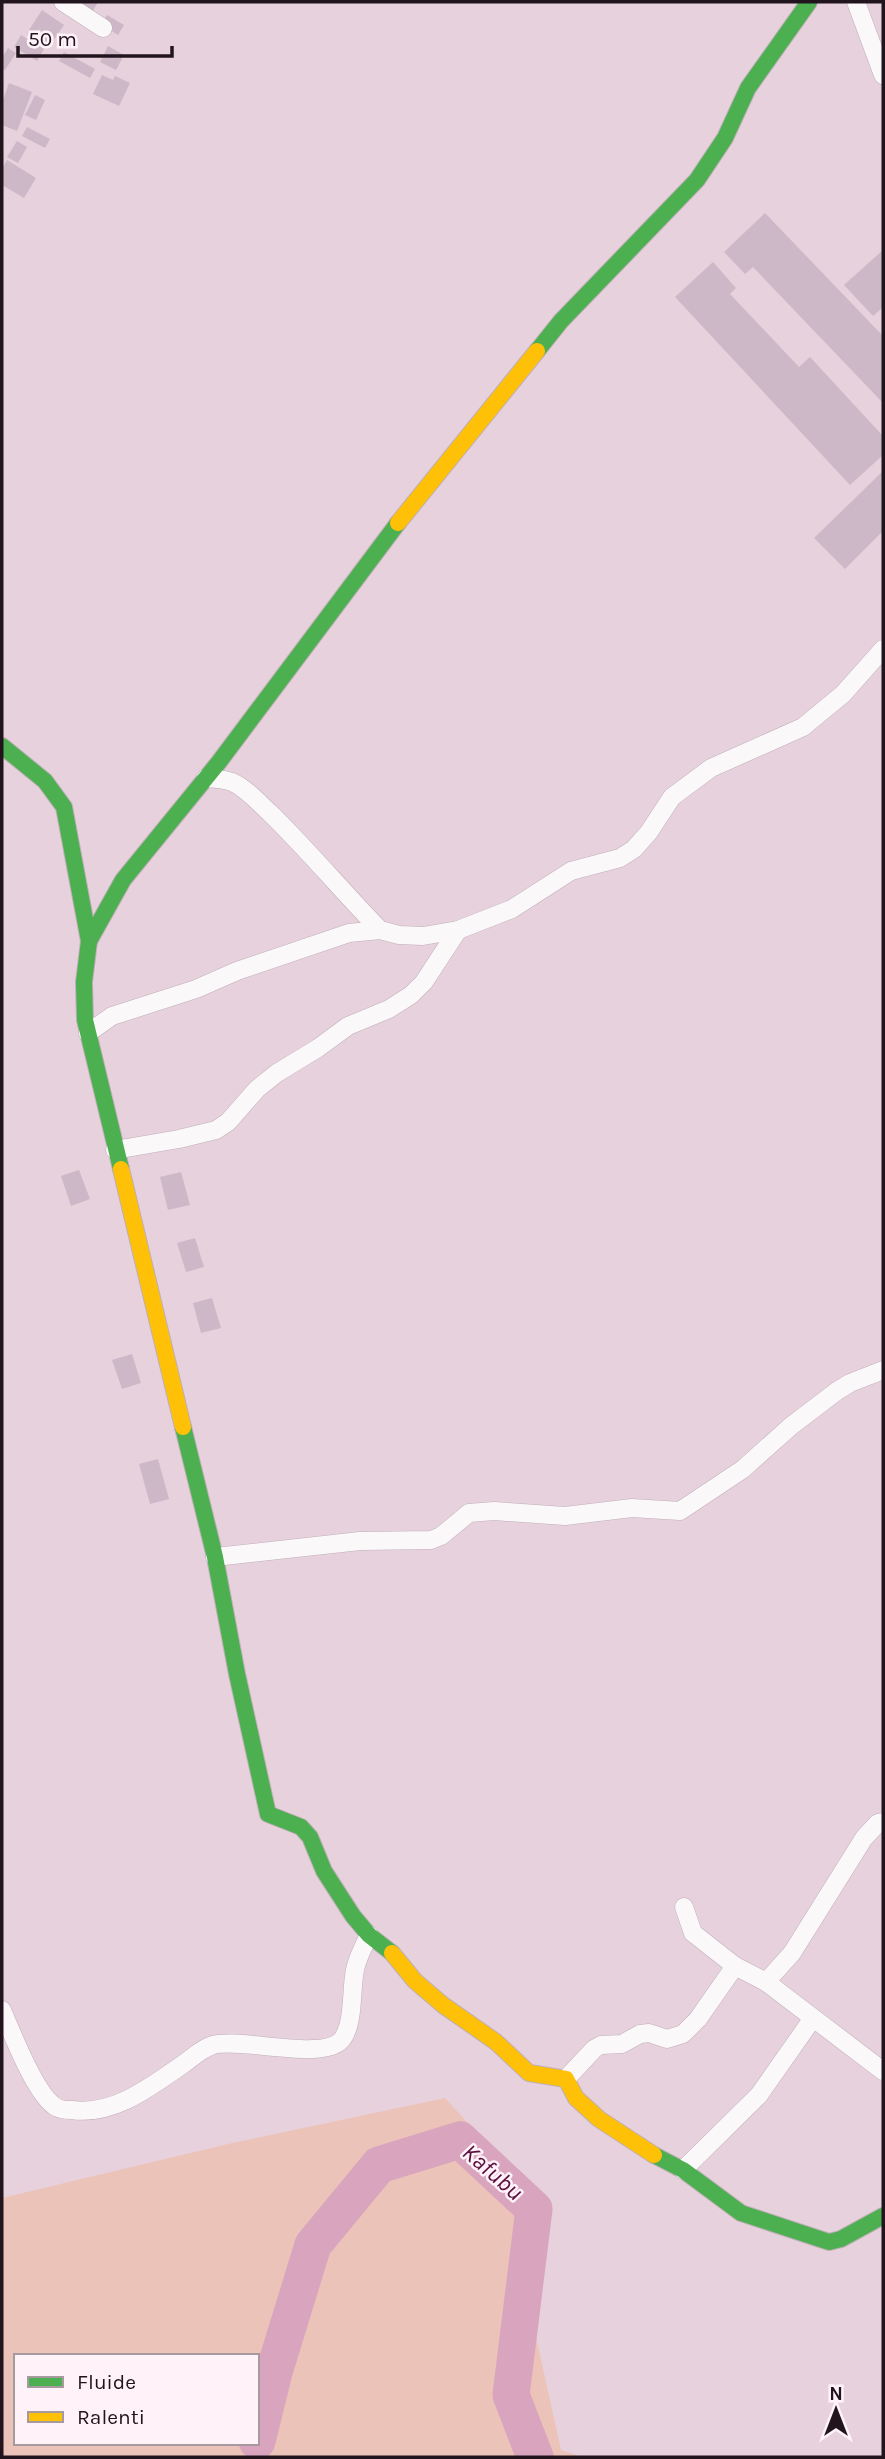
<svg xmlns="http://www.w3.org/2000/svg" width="885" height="2459" font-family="Karla,sans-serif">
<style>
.green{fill:#ecc3b8;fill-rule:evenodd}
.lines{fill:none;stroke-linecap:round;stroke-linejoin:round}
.river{stroke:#d8a4be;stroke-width:37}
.building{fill:#ccb8c7}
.street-casing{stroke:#bfafb7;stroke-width:19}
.fast-casing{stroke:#bfafb7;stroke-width:18}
.slow-casing{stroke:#bfafb7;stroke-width:18}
.street{stroke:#fbf8fa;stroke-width:18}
.fast{stroke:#4caf50;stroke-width:16}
.slow{stroke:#ffc107;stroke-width:16}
.labels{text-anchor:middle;stroke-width:5;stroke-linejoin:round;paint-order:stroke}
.water-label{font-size:24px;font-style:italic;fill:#5a0f3e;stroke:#fff2f8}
</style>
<rect width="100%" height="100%" fill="#e7d1dc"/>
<path class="green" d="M445,2098L509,2168L523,2278L561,2450L582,2457H2V2198L228,2144ZM16,2356H257V2443H16Z"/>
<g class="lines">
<path class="river" d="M257,2441L274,2372L313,2245L379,2165L460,2140L534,2209L511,2395L535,2457"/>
</g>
<g class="building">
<path d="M81,2H98L90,16L77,8Z"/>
<path d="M42,10L64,25L49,47L27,33Z"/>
<path d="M107,15L124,25L118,35L101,24Z"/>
<path d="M21,35L44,49L37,61L14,47Z"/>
<path d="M108,46L124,55L116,70L100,62Z"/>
<path d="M8,48L16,53L5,70L2,69V58Z"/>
<path d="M64,52L95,69L90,78L59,61Z"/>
<path d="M102,75L113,80L115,76L130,83L119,106L93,94Z"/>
<path d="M9,83L32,92L17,131L2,125V103Z"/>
<path d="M35,95L45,100L36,120L25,115Z"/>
<path d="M27,127L50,139L45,148L22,136Z"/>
<path d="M17,141L27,147L18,163L7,157Z"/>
<path d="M7,160L36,178L24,198L2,185V169Z"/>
<path d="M765,213L883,336V403L753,267L745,274L724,252Z"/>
<path d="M883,250V307L873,316L844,285Z"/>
<path d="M713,262L736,288L730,294L799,367L810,357L883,436V455L850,485L675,297Z"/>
<path d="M883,471V531L845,569L814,538Z"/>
<path d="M79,1170L90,1199L71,1206L61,1176Z"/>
<path d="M181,1172L190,1205L168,1210L160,1177Z"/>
<path d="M195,1238L204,1267L186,1272L177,1243Z"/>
<path d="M212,1298L221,1328L201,1333L193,1303Z"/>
<path d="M132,1354L141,1383L122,1389L112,1360Z"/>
<path d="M158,1459L169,1499L150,1504L139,1464Z"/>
</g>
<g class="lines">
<defs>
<g id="street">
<path d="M63,2L103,28"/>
<path d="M856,2L883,75"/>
<path d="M206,778C215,779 224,779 232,782C246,788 259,803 270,813C308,850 343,892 380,930"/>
<path d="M88,1033L112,1016L196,989L237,971L349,933L380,930L399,935L423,936L458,930L512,909L571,871L620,858L634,849L649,832L672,797L711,768L803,727L843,694L883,649"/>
<path d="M115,1150L179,1139L216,1130L228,1122L257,1089L277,1073L318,1048L348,1026L389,1009L411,995L424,982L458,930"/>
<path d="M215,1557L360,1541L431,1540L441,1536L469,1513L494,1511L565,1516L632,1508L680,1511L743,1469L791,1426L837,1391L850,1383L883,1370"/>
<path d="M684,1907L693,1933L735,1966"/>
<path d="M766,1982L792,1953L864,1838L878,1823L883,1822"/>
<path d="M2,2010C12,2033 36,2096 56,2107C60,2110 67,2110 72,2110C113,2116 150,2087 182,2065C192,2058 202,2048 213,2045C241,2037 327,2063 343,2038C354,2022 351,1988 355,1970C357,1958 364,1946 369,1935"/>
<path d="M566,2079L594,2049L601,2045L622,2044L640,2034L649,2033L667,2039L683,2034L698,2019L735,1966L766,1982L883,2071"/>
<path d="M683,2170L759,2095L813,2018"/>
</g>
<g id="fast">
<path d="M537,351L561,321L697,180L725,138L748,88L809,2"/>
<path d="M2,746L45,781L64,807L89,941L84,982L85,1020L121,1169"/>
<path d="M89,941L123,880L219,762L398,523"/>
<path d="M183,1427L215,1557L237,1674L268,1814L301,1827L310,1837L324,1871L353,1916L369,1935L392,1953"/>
<path d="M654,2155L683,2170L741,2213L829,2242L841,2239L883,2216"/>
</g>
<g id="slow">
<path d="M398,523L537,351"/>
<path d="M121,1169L183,1427"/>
<path d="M392,1953L415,1981L443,2005L496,2042L529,2073L566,2079L576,2098L599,2119L654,2155"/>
</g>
</defs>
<use href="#street" class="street-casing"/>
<use href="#fast" class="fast-casing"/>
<use href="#slow" class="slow-casing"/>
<use href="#street" class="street"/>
<use href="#fast" class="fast"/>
<use href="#slow" class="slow"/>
</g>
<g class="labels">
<g class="water-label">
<text transform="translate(493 2172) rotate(41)" y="8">Kafubu</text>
</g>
</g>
<rect width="885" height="2459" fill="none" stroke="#22141c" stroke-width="7"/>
<rect x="14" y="2354" width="245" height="91" fill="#fff2f8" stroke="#a799a0" stroke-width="2"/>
<rect x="28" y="2377" width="35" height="10" fill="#4caf50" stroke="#a799a0" stroke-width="2"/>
<text x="77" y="2389" font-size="21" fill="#22141c">Fluide</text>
<rect x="28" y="2412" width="35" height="10" fill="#ffc107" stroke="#a799a0" stroke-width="2"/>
<text x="77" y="2424" font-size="21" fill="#22141c">Ralenti</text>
<g transform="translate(836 2410)" stroke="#fff2f8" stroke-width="5" paint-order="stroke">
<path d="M0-5L12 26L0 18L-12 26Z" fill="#22141c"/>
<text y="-10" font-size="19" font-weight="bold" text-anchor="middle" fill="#22141c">N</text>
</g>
<path d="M18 46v10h154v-10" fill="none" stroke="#22141c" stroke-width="3.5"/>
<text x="28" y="46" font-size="21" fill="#22141c" stroke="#fff2f8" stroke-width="5" paint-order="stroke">50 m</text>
</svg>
